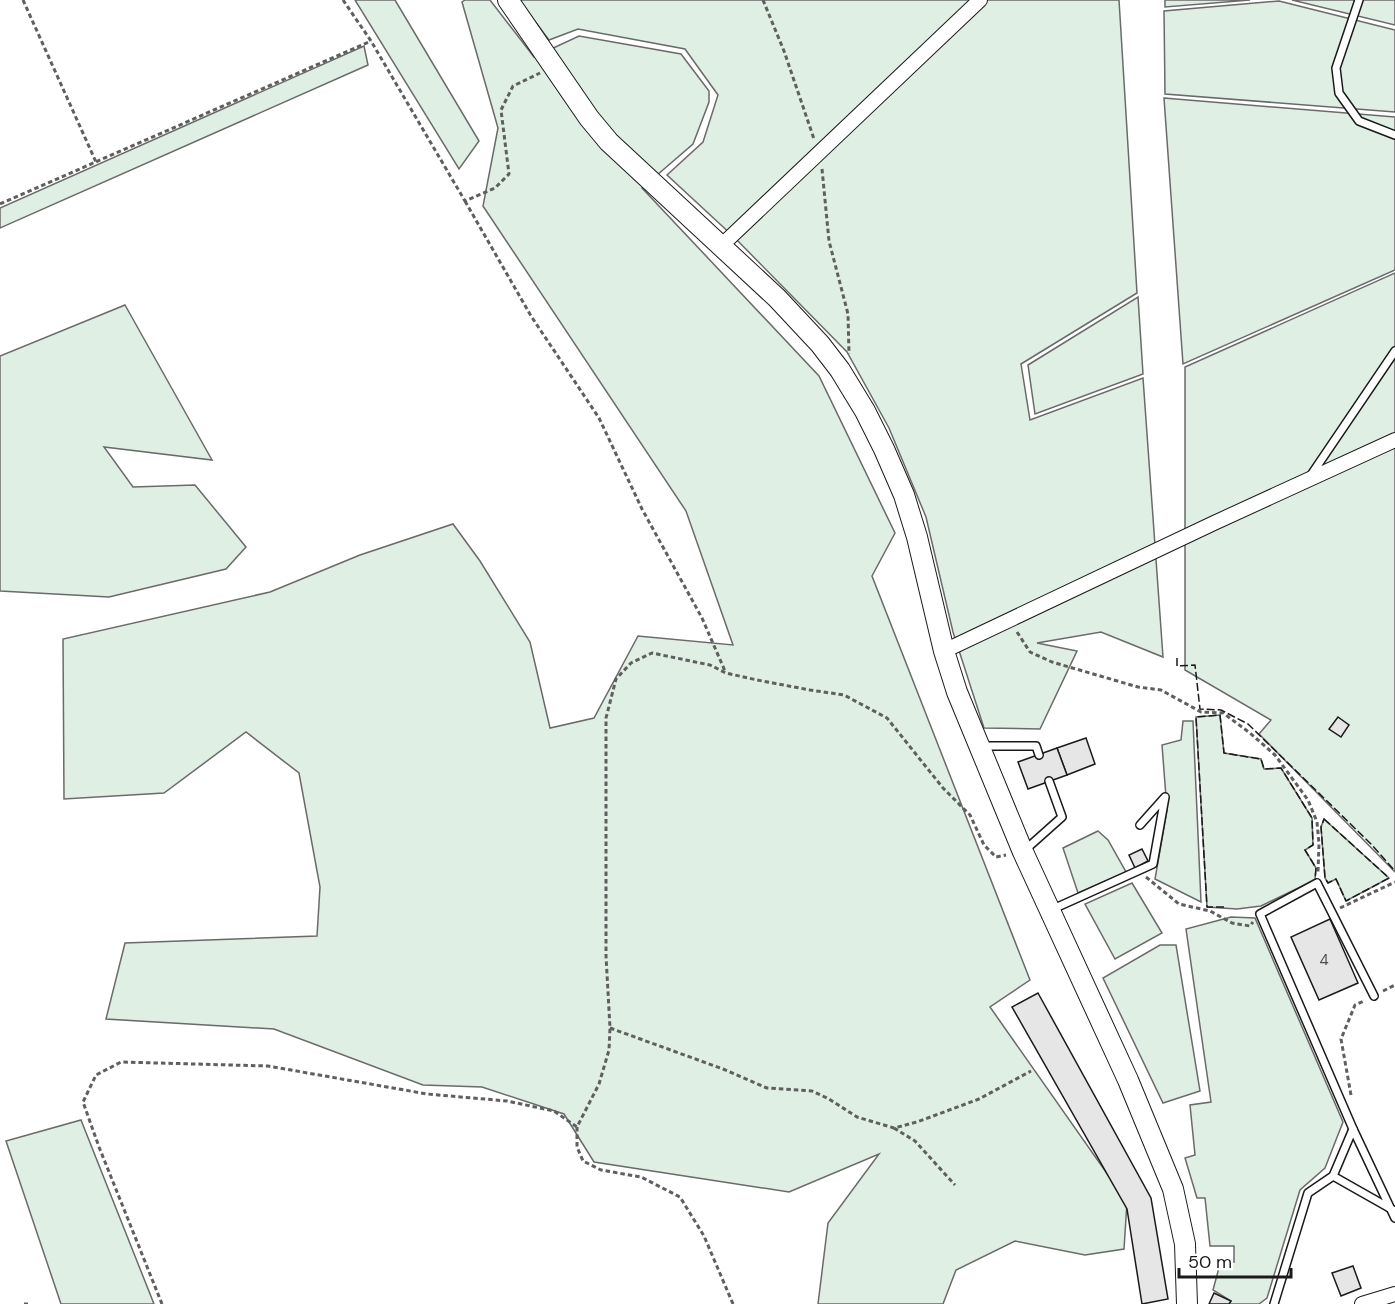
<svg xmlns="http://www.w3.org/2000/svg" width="1395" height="1304" font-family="'DM Sans',sans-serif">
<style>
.green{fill:#e0efe3;stroke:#6a6a6a;stroke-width:1.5}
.building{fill:#e6e6e6;stroke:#1a1a1a;stroke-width:1.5}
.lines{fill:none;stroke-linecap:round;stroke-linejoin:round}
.lane-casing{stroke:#1a1a1a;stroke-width:10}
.street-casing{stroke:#1a1a1a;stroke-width:16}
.secondary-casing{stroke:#1a1a1a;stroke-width:22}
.path{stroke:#5f5f5f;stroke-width:3;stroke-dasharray:4.5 3;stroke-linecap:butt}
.lane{stroke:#fff;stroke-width:7}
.street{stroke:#fff;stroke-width:14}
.secondary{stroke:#fff;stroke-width:20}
.fence{stroke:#1a1a1a;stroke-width:1.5;stroke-dasharray:8 3;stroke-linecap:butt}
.labels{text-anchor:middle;stroke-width:4.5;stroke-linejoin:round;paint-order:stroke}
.number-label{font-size:15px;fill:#4d4d4d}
</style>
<rect width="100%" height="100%" fill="#fff"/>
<g class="green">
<path d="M355,0H395L479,141L459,169Z"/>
<path d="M465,0H490L534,57L579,36L681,54L709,91V102L693,144L642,188L819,376L895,533L872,576L1030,980L990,1007L1127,1202L1124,1249L1085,1255L1015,1241L956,1270L943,1304H818L828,1223L879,1154L789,1192L594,1162L564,1114L482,1087L423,1085L274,1029L106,1019L125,943L317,936L320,887L299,773L246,732L164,793L64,799L63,639L270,592L360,555L453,524L480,561L530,642L550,728L594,718L638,636L733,645L686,511L483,206L498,128L462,2Z"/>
<path d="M519,0H1119L1137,293L1021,364L1030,420L1143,378L1163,657L1101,632L1037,643L1077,651L1040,729L984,728L953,632L926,517L889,428L847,352L734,237L667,175L703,142L718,95L685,49L578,29L549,40Z"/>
<path d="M1165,0H1250L1165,7Z"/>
<path d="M1292,0H1395V25Z"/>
<path d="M1279,1L1395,30V112L1165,94L1164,11Z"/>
<path d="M364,46L368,65L0,228V208Z"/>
<path d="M1164,98L1395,117V270L1183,364Z"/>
<path d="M1395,273V872L1259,734L1271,720L1185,670V367Z"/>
<path d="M1138,297L1143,374L1035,414L1028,365Z"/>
<path d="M125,305L212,460L104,447L133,487L195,485L246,547L226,569L109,597L0,591V356Z"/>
<path d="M1220,715L1224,753L1261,759L1264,769L1281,768L1312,818L1313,845L1305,850L1316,868L1315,880L1261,906L1237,909L1207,907L1196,717Z"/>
<path d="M1183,721H1193L1201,902L1155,879L1167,810L1162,745L1181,740Z"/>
<path d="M1324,819L1389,878L1346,901L1336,879L1328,883L1325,878L1321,827Z"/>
<path d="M1098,831L1108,840L1126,872L1078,893L1063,848Z"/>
<path d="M1132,883L1162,933L1115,959L1085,904Z"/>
<path d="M1231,917L1255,918L1343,1122L1325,1168L1300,1190L1267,1298L1259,1304H1229L1231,1301L1213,1290L1220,1264L1234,1262V1246H1210L1205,1198H1197L1185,1158L1195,1155L1190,1105L1211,1102L1186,929Z"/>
<path d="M1160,945H1176L1200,1091L1163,1103L1103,978Z"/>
<path d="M81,1120L154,1304H61L6,1141Z"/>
</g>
<g class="building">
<path d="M1338,717L1349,725L1341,737L1329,729Z"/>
<path d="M1086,738L1095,764L1067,775L1057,748Z"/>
<path d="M1057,748L1067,775L1028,789L1018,762Z"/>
<path d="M1142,849L1148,861L1135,868L1129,855Z"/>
<path d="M1330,919L1358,983L1319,1000L1291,937Z"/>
<path d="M1038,993L1151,1198L1168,1299L1142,1304L1127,1209L1012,1007Z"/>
<path d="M1353,1266L1361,1288L1341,1296L1332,1273Z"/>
<path d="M1214,1293L1231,1301L1229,1304H1209Z"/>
</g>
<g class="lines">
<defs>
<g id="lane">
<path d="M1359,0L1336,68L1339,93L1359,121L1395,135"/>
<path d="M1309,478L1395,351"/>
<path d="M982,746H1036L1039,755"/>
<path d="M1025,850L1062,817L1049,781"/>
<path d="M1053,909L1153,864L1165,797L1140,825"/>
<path d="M1374,996L1317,883L1260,914L1353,1129L1395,1218"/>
<path d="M1333,1176L1393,1210"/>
<path d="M1274,1304L1308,1193L1333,1176L1353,1129"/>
</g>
<g id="street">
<path d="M721,246L980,0"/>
<path d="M944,651L1214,523L1395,440"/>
<path d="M1362,1304L1395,1294"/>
</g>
<path id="secondary" d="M508,0L589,118L609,142L777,298L820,344L840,370L865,411L884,449L904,495L917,537L944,651L957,692L1023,852L1128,1080L1173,1189L1185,1244L1187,1304"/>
</defs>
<use href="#lane" class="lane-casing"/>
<use href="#street" class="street-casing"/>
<use href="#secondary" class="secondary-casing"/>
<g class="path">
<path d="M23,0L96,162"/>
<path d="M343,0L371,41L465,201L495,188L509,174L501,110L513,86L540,73"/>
<path d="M763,0L784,51L814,139"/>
<path d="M822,169L829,241L848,314L849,354"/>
<path d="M465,201L531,316L599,418L642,509L702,618L725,671"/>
<path d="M0,204L371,41"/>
<path d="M1017,632L1030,652L1052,662L1138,687L1161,690L1201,712L1223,713L1250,733L1275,755L1308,800L1317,822L1319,844L1318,872"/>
<path d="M1146,877L1179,904L1210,911L1232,923L1250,926L1253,922"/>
<path d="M1340,908L1395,882"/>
<path d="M1383,991L1395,985"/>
<path d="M610,1028L723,1069L767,1088L812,1091L829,1099L857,1117L894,1128L917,1122L979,1099L1031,1071"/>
<path d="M1351,1095L1341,1039L1355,1005L1364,1001"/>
<path d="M894,1128L915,1141L955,1185"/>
<path d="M24,1304H28"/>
<path d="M162,1304L99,1147L83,1102L96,1075L121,1062L268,1066L427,1094L507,1101L554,1111L577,1127"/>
<path d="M733,1304L704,1236L680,1197L641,1177L601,1170L583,1161L577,1147V1127L599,1084L609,1050L610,1028L606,956V718L616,679L631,663L652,653L710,665L726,673L757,680L810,690L844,695L887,718L943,788L970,815L984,845L996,857L1006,855"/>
</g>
<use href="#lane" class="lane"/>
<use href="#street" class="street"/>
<use href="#secondary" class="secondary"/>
<g class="fence">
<path d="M1177,658V666L1195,665L1200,709L1221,710L1248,724L1371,844L1395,871"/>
<path d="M1324,819L1389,878L1346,901L1336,879L1328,883L1325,878L1321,827Z"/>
<path d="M1224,907H1207L1196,717L1220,715L1224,753L1261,759L1264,769L1281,768L1312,818L1313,845L1305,850L1316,868L1315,880"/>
</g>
</g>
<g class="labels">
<g class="number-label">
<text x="1324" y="965">4</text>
</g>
</g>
<path d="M1179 1268v9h112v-9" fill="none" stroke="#1a1a1a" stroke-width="3"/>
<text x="1188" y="1268" font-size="18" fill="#1a1a1a" stroke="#ffffff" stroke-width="4.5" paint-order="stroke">50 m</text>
</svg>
